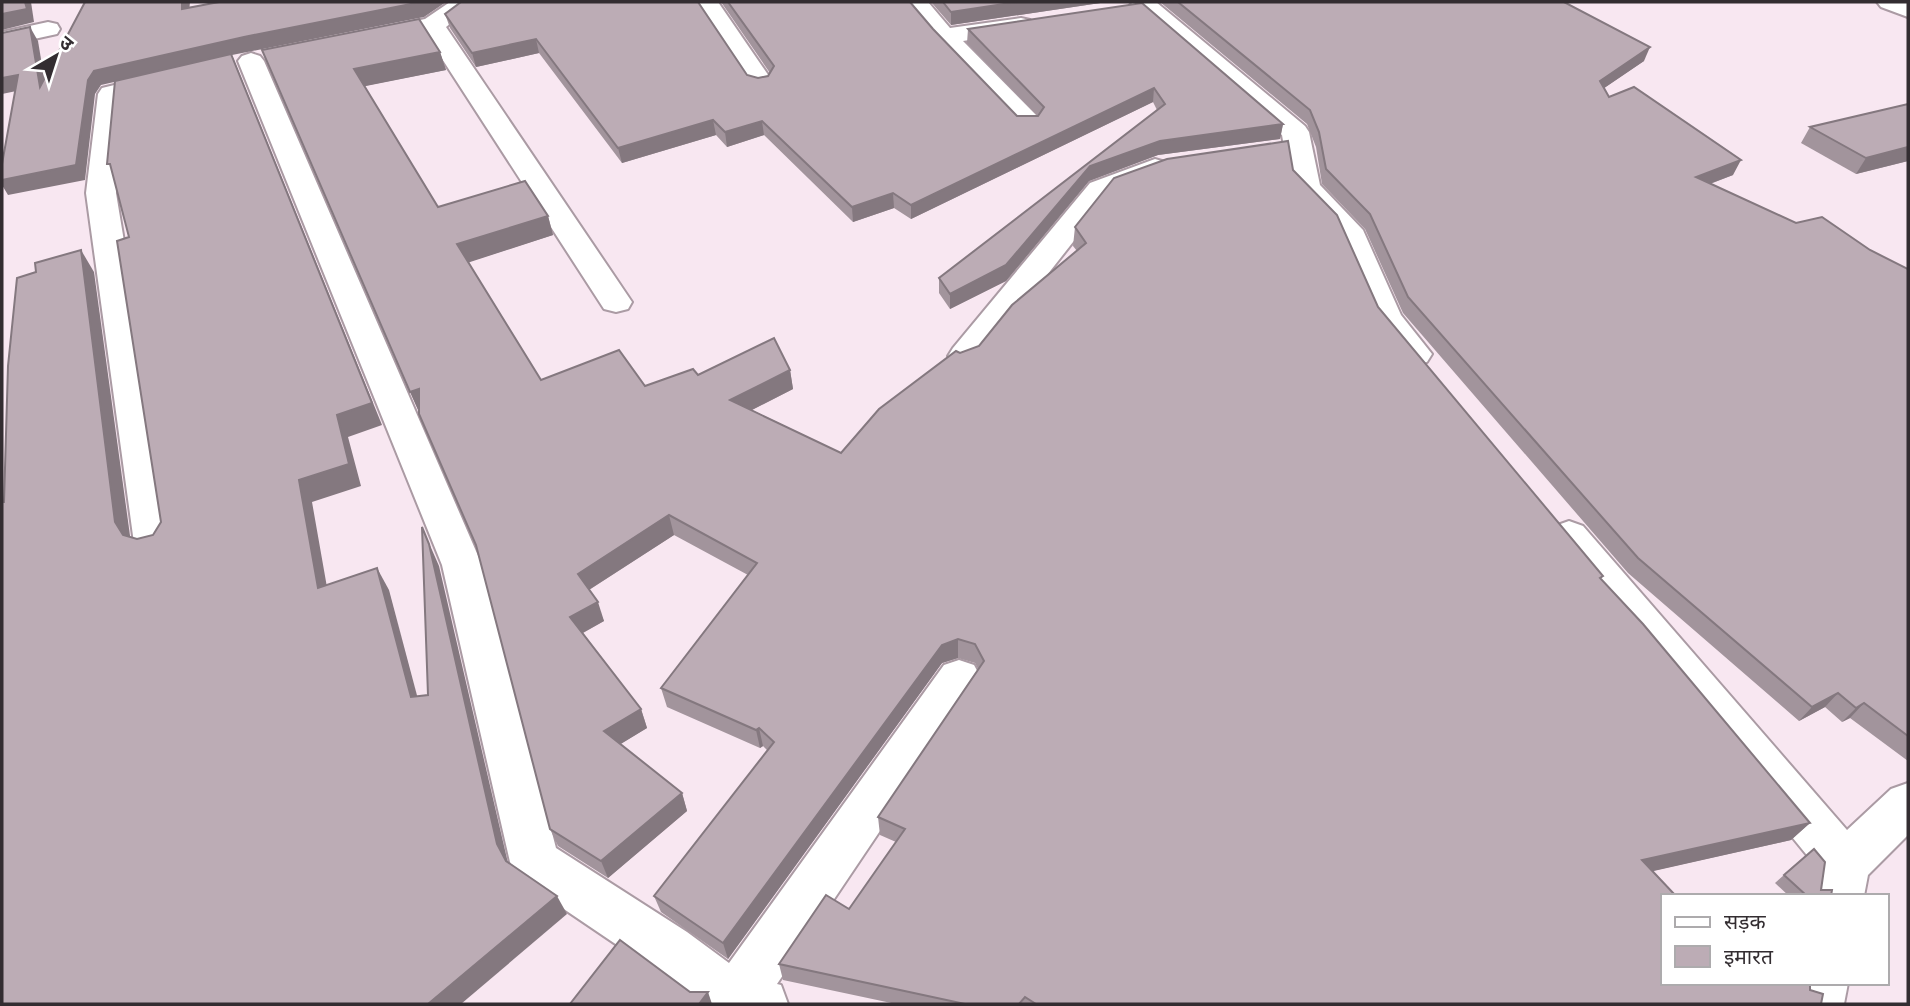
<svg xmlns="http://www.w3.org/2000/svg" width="1910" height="1006" font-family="Mulish,'Noto Sans Devanagari',sans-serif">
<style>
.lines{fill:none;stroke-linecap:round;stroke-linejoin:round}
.minor-casing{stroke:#ab9ba4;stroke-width:4}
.minor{fill:#fff;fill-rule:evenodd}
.wall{fill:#a2949c}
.shaded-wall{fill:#84787f}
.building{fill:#bcacb5;stroke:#84787f;stroke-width:2}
</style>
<rect width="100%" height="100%" fill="#f8e7f1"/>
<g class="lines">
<defs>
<g id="minor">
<path d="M450,2H477L446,27L632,302L628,309L616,312L604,309L426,34L374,44L365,42L362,37L365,32L425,19Z"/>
<path d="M694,2H718L773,82L769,88L760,90L751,88Z"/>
<path d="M903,2H928L950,28L1021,18L1030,20L1033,25L1030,30L963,41L1037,116L1041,122L1037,128L1027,130L1017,128L935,41Z"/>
<path d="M1130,2H1156L1305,126L1309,132L1320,185L1363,230L1401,315L1432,354L1427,362L1415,365L1403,362L1369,318L1334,233L1291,187L1282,135Z"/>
<path d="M1877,2H1908V17L1881,7Z"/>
<path d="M48,22L57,24L60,29L57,34L2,46V32Z"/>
<path d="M251,53L260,56L264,61L482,565L556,848L687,932L729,963L944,665L959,660L974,665L981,678L974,691L777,984L781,985L788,1004H697L651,968L518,878L510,862L442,565L238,61L242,56Z"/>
<path d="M164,73L173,75L177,81L173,87L124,99L116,193L174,543L168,554L154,558L140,554L134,543L86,193L98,94L102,88Z"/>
<path d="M1155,159L1165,162L1169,168L1165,174L1110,195L977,364L965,367L953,364L948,356L953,348L1090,183Z"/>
<path d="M1569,521L1583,526L1847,830L1891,789L1908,783V835L1868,875L1864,896H1814L1819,870L1555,546L1549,536L1555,526Z"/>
<path d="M1796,983H1848L1844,1004H1792Z"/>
</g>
</defs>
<use href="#minor" class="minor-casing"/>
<use href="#minor" class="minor"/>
</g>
<g class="wall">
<path d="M721,2H910L933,29L1017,116H1038L967,43L968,29L1283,124L1280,139L1158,155L1089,181L1006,281L950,309L939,293V278L1157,110L1153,102L911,219L894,208L853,222L764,135L727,147L716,135L622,163L539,53L476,67L450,28L445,14L758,78L768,76L770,73Z"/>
<path d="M931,2H1107L951,25Z"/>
<path d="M1160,2H1564L1644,61L1604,88L1609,97L1733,175L1710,184L1796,223L1870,250L1908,269V761L1850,718L1842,722L1825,707L1799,721L1628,573L1403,313L1365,229L1322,184L1316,147L1307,124Z"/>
<path d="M262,50L440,52L446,70L364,86L438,207L548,216L553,235L468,262L541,380L645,386L698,375L790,370L793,389L752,410L841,453L960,353L979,346L1077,251L1073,246L1075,227L1293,170L1378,307L1601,579L1810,823L1791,840L1652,871L1663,983L1810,990L1821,1004H896L783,980L779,964L849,909L896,842L880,835L878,817L978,669L975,663L958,658L942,663L728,959L661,912L654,896L768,751L763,746L760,748L667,707L661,688L748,575L674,535L589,590L604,621L583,633L641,709L647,728L620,744L682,793L687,811L608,878L558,846L550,829L476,545L419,412Z"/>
<path d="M1908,104V161L1856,174L1801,143L1810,127Z"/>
<path d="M1784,875L1821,890L1831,896H1789L1775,883Z"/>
</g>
<g class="shaded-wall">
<path d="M25,2H31L34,22L2,30V14Z"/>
<path d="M182,2H190L188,22L182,9Z"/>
<path d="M421,2H446L424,17L232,55L382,425L348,437L361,486L312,502L331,610L318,588L299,480L232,55L101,85L95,94L85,180L8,195L2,185V180L94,71L244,37Z"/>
<path d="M1017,2H1107L951,25V12Z"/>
<path d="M30,27L38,41L48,101L40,87Z"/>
<path d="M536,39L539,53L476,67L472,53Z"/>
<path d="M1650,47L1644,61L1594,95L1600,81Z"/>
<path d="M440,52L446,70L361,87L354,69Z"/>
<path d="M18,75L26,89L2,94V78Z"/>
<path d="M1154,88L1153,102L911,219V205Z"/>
<path d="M713,120L716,135L622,163L618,148Z"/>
<path d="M762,121L764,135L727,147L725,132Z"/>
<path d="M1283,124L1280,139L1158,155L1089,181L1006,281L950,309V294L1090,166L1160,141Z"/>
<path d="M1908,147V161L1856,174L1866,158Z"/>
<path d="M1741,160L1733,175L1688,192L1696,177Z"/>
<path d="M893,193L894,208L853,222L852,207Z"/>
<path d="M548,216L553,235L464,264L457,244Z"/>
<path d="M81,250L94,272L131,543L123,535L115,522Z"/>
<path d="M790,370L793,389L734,419L730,400Z"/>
<path d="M419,389L427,409L419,412L410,392Z"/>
<path d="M669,515L674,535L584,593L578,574Z"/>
<path d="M422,527L439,566L508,863L517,880L497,844Z"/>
<path d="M377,568L389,590L423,718L411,697Z"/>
<path d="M598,602L604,621L577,636L570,617Z"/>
<path d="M958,639V658L942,663L728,959L723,943L942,645Z"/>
<path d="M1838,693L1825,707L1799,721L1812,707Z"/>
<path d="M1864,703L1850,718L1842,722L1856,708Z"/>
<path d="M641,709L647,728L611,750L604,731Z"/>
<path d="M759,728L763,746L760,748L756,730Z"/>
<path d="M682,793L687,811L608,878L601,861Z"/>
<path d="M1810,823L1791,840L1627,877L1642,860Z"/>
<path d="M557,896L567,914L461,1004H428Z"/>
<path d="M708,992L712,1004H699Z"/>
</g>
<g class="building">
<path d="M2,2H25L27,9L2,14Z"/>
<path d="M85,2H182V9L219,2H421L244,37L94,71L88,80L76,165L2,180V164L18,75L2,78V33L30,27L40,87Z"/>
<path d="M461,2H698L747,75L758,78L768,76L774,66L728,2H910L933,29L1017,116H1038L1044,107L968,29L1142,3L1283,124L1160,141L1090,166L1006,265L950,294L939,278L1165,104L1154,88L911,205L893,193L852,207L762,121L725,132L713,120L618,148L536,39L472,53L445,14Z"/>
<path d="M943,2H1017L951,12Z"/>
<path d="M1178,2H1564L1650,47L1600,81L1609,97L1634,87L1741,160L1696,177L1796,223L1822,217L1870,250L1908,269V736L1864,703L1856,708L1838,693L1812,707L1638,558L1408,297L1370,214L1326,169L1319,132L1310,110Z"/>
<path d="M419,19L440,52L354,69L438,207L525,181L548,216L457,244L541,380L619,350L645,386L693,369L698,375L774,338L790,370L730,400L841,453L879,409L956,351L960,353L979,346L1012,305L1086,243L1075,227L1114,178L1167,159L1288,141L1293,170L1337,215L1378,307L1603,576L1600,578L1643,624L1810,823L1642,860L1676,896H1663V983H1810V990L1823,994L1821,1004H1036L1025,997L1019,1004H965L779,964L826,895L849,909L905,829L878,817L984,661L975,644L958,639L942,645L723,943L654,896L774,742L759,728L756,730L661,688L757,563L669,515L578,574L598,602L570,617L641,709L604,731L682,793L601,861L550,829L476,545L419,414V389L410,392L262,50Z"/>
<path d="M231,54L372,403L337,415L349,464L299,480L318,588L377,568L411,697L428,695L422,527L429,544L497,844L506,861L557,896L428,1004H2V502H4L8,366L17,278L36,272L35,263L81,250L115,522L123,535L137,539L153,535L161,522L117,241L129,237L110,164H107L115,81Z"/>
<path d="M1908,104V147L1866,158L1810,127Z"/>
<path d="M1814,849L1825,862L1821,890H1832L1831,896H1807L1784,875Z"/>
<path d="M620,940L690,992H708L699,1004H570Z"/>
</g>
<rect width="1910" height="1006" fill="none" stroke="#332d31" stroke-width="7"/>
<rect x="1661" y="894" width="228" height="91" fill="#ffffff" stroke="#adabad" stroke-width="2"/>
<rect x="1675" y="917" width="35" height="10" fill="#ffffff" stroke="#adabad" stroke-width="2"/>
<text x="1724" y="929" font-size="21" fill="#332d31">सड़क</text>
<rect x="1675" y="946" width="35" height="21" fill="#bcacb5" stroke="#adabad" stroke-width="2"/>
<text x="1724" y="964" font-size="21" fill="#332d31">इमारत</text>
<g transform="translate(56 56) rotate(39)" stroke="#ffffff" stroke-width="5" paint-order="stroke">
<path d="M0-5L12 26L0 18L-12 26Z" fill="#332d31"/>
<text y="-10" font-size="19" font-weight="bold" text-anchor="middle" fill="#332d31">उ</text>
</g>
</svg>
